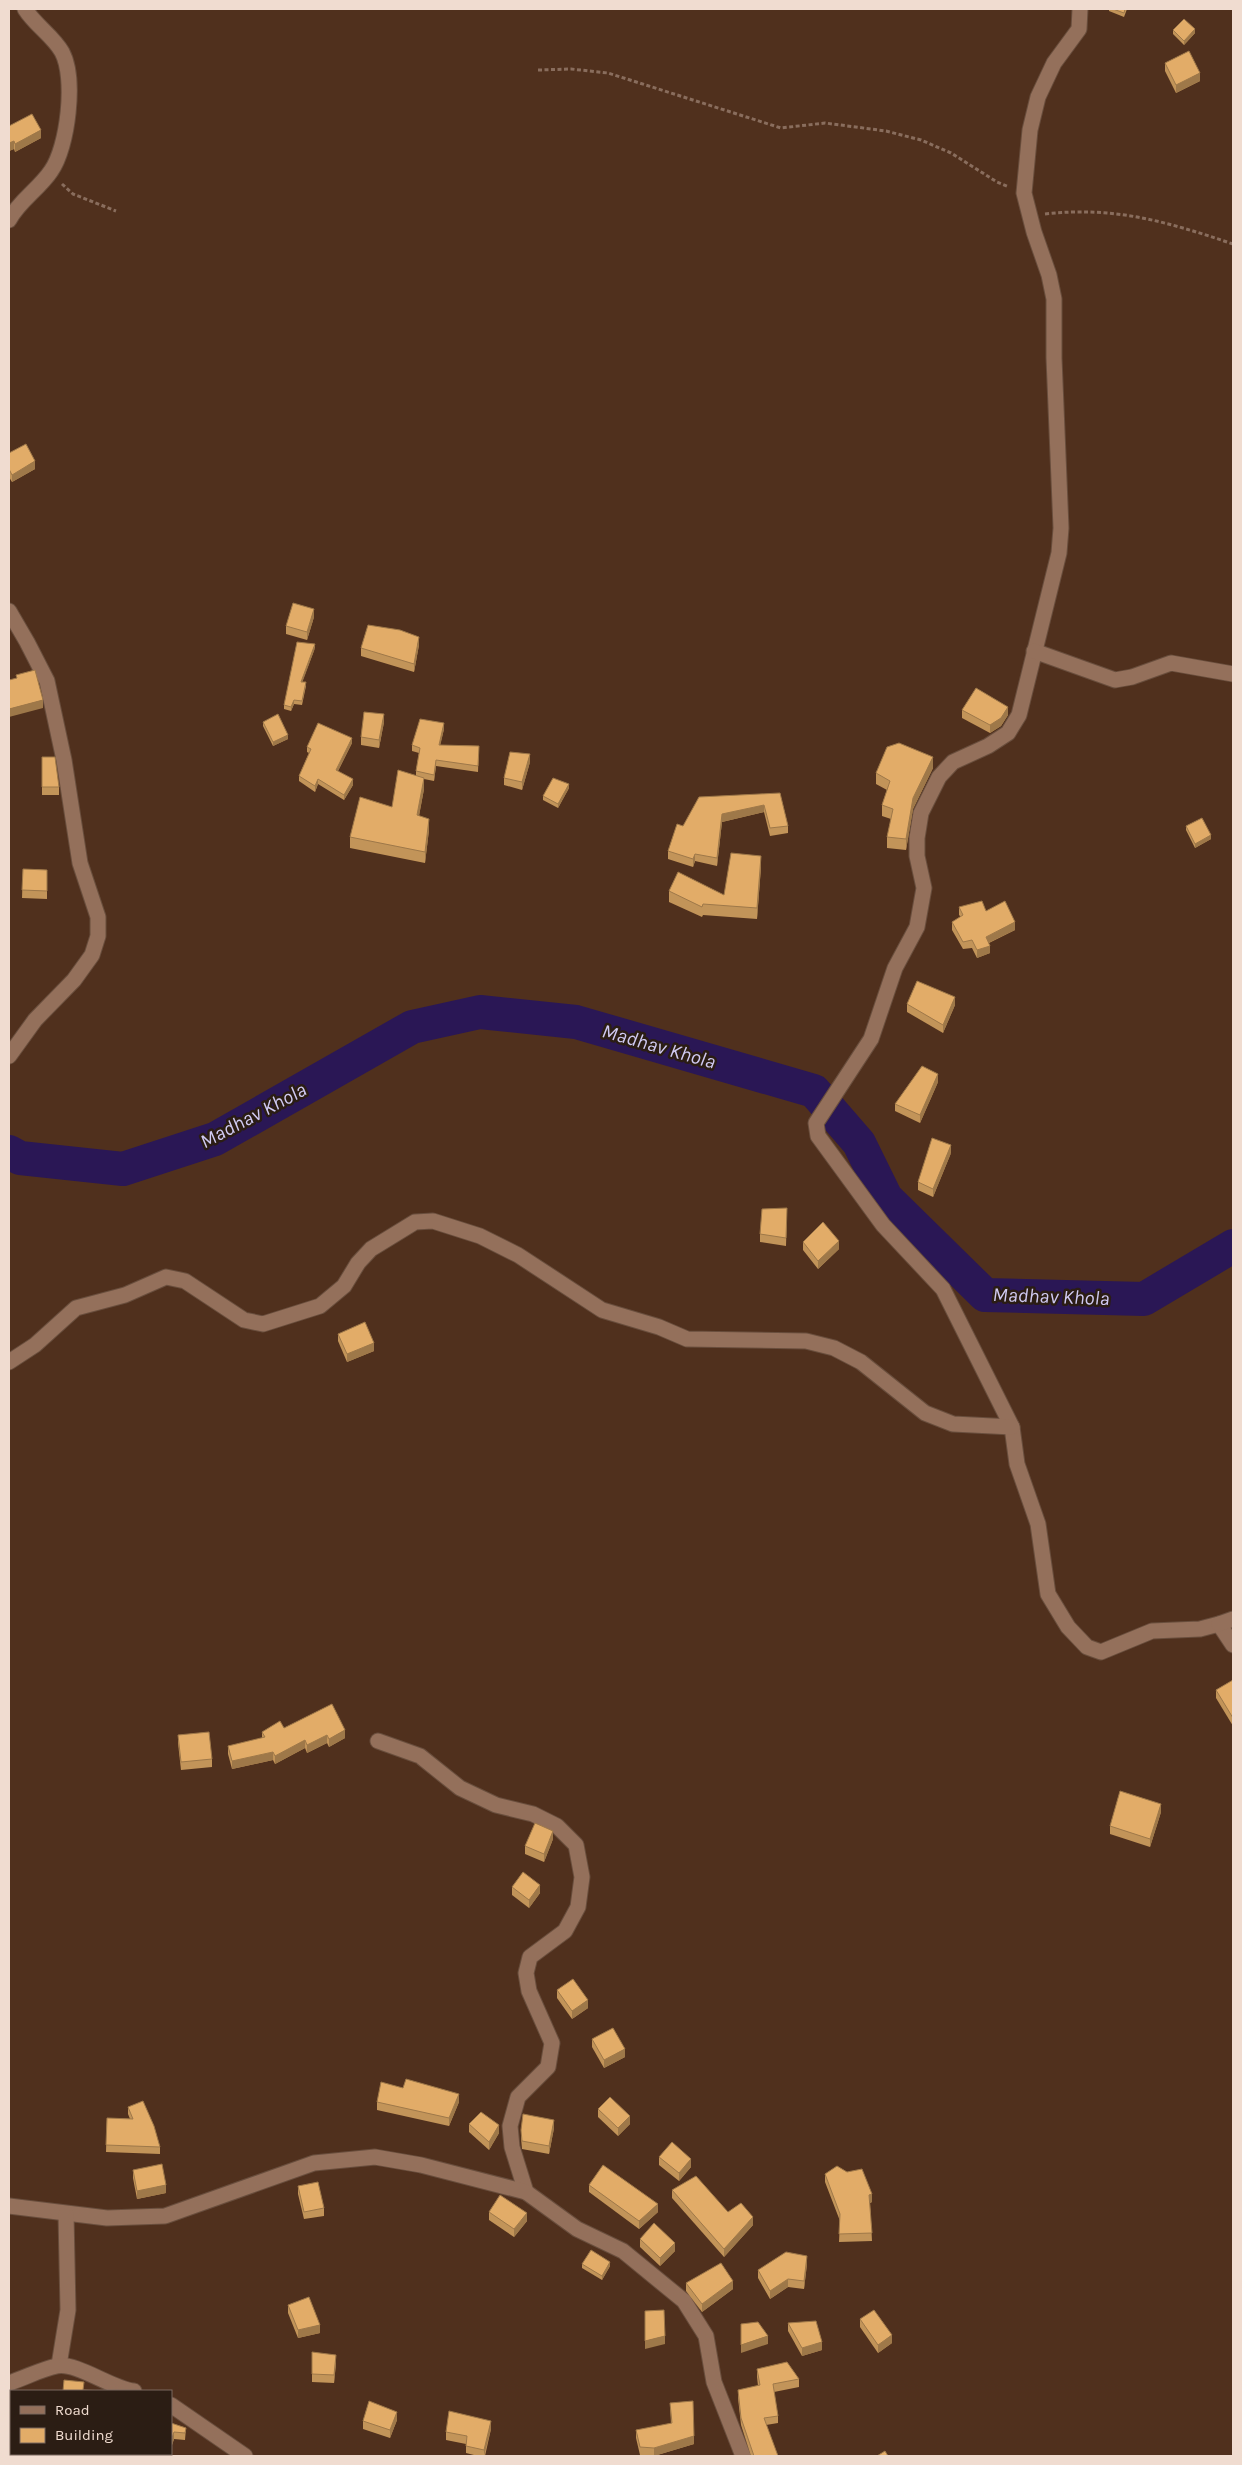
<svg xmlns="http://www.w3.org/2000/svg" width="1242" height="2465" font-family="Karla,sans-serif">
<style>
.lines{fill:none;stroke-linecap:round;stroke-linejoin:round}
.river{stroke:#2a1755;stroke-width:34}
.minor-casing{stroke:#694e3d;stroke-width:17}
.path{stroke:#896d5d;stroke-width:3;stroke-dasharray:4 2.5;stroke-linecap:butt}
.minor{stroke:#94705b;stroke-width:15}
.wall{fill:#c29459}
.shaded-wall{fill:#9e7849}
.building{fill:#e2ac68;stroke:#9e7849}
.labels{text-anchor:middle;stroke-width:5;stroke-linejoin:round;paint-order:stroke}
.water-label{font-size:20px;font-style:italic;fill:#d0caf2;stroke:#2b1d14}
</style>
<rect width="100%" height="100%" fill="#50301d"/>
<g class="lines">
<path class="river" d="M9,1152L20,1158L123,1169L215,1139L412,1027L480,1012L576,1022L814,1091L859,1143L886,1198L985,1295L1144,1299L1233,1246"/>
<defs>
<g id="minor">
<path d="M1080,9L1079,29L1054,63L1038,97L1030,130L1024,193L1034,232L1049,275L1054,299V358L1061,528L1059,553L1019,715L1008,733L988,746L953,762L939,777L921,813L917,838V856L924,888L917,927L895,968L871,1039L816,1123L818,1136L883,1225L943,1289L1012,1427L1017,1464L1038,1524L1048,1594L1068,1627L1087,1647L1101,1652L1152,1631L1200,1629L1219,1624L1233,1645"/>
<path d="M9,220C19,201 39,189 51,171C68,147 76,78 62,52C53,36 35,25 25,9"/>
<path d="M9,611L27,642L47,681L64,760L80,863L98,917V936L92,955L74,980L35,1020L9,1056"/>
<path d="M1034,651L1115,680L1132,677L1171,663L1233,674"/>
<path d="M9,1362L35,1345L76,1308L125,1295L166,1277L185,1281L244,1320L263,1324L320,1306L344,1286L358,1263L371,1249L415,1222L433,1221L480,1236L518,1255L602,1310L659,1327L687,1339L806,1341L834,1348L861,1362L925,1413L953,1424L1012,1427"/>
<path d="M1219,1624L1233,1619"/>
<path d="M378,1741L420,1756L460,1788L496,1805L533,1814L557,1826L576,1845L582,1877L578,1907L565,1931L530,1957L526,1973L529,1991L552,2043L548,2067L518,2097L510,2126L512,2147L526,2192"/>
<path d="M9,2206L107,2218L165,2216L314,2163L375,2157L421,2165L526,2192L577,2229L623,2251L684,2301L706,2336L714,2382L743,2456"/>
<path d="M59,2365L68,2310L66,2214"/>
<path d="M9,2383C25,2378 41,2369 57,2366C77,2362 112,2389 134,2391"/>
<path d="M171,2405L245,2456"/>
</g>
</defs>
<use href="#minor" class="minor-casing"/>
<g class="path">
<path d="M538,70L571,69L608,73L781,128L825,123L886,131L921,140L951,153L997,182L1009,187"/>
<path d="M62,184L73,194L116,211"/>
<path d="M1045,214C1115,206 1168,222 1233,244"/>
</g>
<use href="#minor" class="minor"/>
</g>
<g class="wall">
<path d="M1109,9H1127L1124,17L1109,11Z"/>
<path d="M1173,30L1195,33L1184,45L1173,34Z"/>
<path d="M1165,63L1200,81L1176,93L1165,71Z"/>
<path d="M9,126L41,138L15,152L14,149L9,151Z"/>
<path d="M9,453L35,469L12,482L9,477Z"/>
<path d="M314,617L307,640L286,634V626Z"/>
<path d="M419,645L414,672L361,656V648Z"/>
<path d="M315,648L302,682L306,686L302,705L294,704L291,711L284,709V705Z"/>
<path d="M962,710L1008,715L1001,726L990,733L962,718Z"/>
<path d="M263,722L288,739L273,746L263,726Z"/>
<path d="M384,722L379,748L361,745V737Z"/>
<path d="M444,729L440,745L479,746L478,772L436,766L434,781L424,779V789L419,816L429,830L425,863L350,848V837L392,807L416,776V771L419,753L412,751V745Z"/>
<path d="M352,743L338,771L353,785L344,800L318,784L315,792L299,781V776L309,753L307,752V747Z"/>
<path d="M42,757L59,787V795H42Z"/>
<path d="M530,762L522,790L504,785V778Z"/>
<path d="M933,768L913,809L906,850L887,848V837L891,819L882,816V805L887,790L876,784V773Z"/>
<path d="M569,788L558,808L543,800V796Z"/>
<path d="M780,793L788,826V833L770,836L764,812L722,822L717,866L695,861L693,867L668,859V851L683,826Z"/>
<path d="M1186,826L1211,839L1195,848L1186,830Z"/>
<path d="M761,867L757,919L703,915L702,917L669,902V891L724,895Z"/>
<path d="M23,869L47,870V899L22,898Z"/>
<path d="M959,907L986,911L1015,930L989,943L990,953L977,958L972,948L963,949L952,930V922L961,917L959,915Z"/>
<path d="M907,1004L955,1005L943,1033L907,1012Z"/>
<path d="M938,1082L920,1123L895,1111V1104Z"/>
<path d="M951,1153L933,1197L918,1190V1182Z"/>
<path d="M787,1208L786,1246L760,1242V1234Z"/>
<path d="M803,1242L839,1249L818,1269L803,1250Z"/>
<path d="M338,1334L374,1351L347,1362L338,1341Z"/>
<path d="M1233,1680V1726L1216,1698V1690Z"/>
<path d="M284,1728L345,1738L329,1747L327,1743L307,1753L305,1748L275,1764L273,1760L232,1769L228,1754V1746L262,1738V1732Z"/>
<path d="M178,1735L212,1759V1767L181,1770L178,1743Z"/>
<path d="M1161,1812L1150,1847L1110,1834V1826Z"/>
<path d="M553,1839L544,1862L525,1854V1846Z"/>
<path d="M512,1887L540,1893L529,1908L512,1895Z"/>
<path d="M557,1990L588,2008L572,2019L557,1998Z"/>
<path d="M592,2039L625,2057L604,2068L592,2047Z"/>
<path d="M403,2088L459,2102L449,2126L377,2110V2102Z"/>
<path d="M128,2107L160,2147V2154L106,2152L107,2118L130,2119L128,2114Z"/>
<path d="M598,2109L630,2124L618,2136L598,2117Z"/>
<path d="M469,2124L499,2133L489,2150L469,2132Z"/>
<path d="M554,2128L549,2154L522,2149L521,2138V2130Z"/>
<path d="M659,2157L691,2167L679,2181L659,2165Z"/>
<path d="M133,2170L166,2193L137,2199L133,2178Z"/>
<path d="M825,2174L872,2202L870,2203L872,2241L839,2242L840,2221L825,2182Z"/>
<path d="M589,2185L658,2212L639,2229L589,2192Z"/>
<path d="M298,2186L324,2208V2216L304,2219L298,2194Z"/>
<path d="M672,2190L753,2225L724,2257L672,2198Z"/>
<path d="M489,2212L527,2221L514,2237L489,2220Z"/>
<path d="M640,2239L675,2251L660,2266L640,2247Z"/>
<path d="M582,2264L610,2266L602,2280L582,2268Z"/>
<path d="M807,2264L804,2289L788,2287L770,2299L758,2278V2270Z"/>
<path d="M686,2283L733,2289L702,2312L686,2291Z"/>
<path d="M288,2305L320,2333L298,2338L288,2313Z"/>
<path d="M860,2319L892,2343L878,2353L860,2327Z"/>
<path d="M788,2323L822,2350L802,2356L788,2331Z"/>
<path d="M312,2352L336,2363L334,2383L312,2382Z"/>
<path d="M757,2369L799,2379V2387L774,2392L778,2416V2423L766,2425L778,2456H751L741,2425L738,2398V2390L758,2386L757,2377Z"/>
<path d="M670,2403L694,2444L654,2456L640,2455L636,2438V2430L671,2424Z"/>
<path d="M9,2417L11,2418V2452H9Z"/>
<path d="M397,2420L390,2438L363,2429V2421Z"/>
<path d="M171,2423L186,2428L185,2440L174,2439L171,2448Z"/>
<path d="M491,2429L485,2456H478L466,2453V2444L446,2440V2432Z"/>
</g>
<g class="shaded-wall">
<path d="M1195,29V33L1184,45V41Z"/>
<path d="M1200,73V81L1176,93V85Z"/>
<path d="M41,130V138L15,152V144Z"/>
<path d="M14,141V149L9,151V143Z"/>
<path d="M35,461V469L12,482V475Z"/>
<path d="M314,609V617L307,640V632Z"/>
<path d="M419,637V645L414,672V664Z"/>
<path d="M315,644V648L301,686V682Z"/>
<path d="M43,700V708L9,717V709Z"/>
<path d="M294,700V704L291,711V707Z"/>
<path d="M1008,707V715L1001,726L990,733V725Z"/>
<path d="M384,714V722L379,748V740Z"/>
<path d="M444,723V729L439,751V745Z"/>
<path d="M288,735V739L273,746V742Z"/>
<path d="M352,738V743L336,775V770Z"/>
<path d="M530,754V762L522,790V782Z"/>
<path d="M933,757V768L913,809L906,850V839L913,798Z"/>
<path d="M436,760V766L434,781V775Z"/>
<path d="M424,778V789L417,826V815Z"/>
<path d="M318,779V784L315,792V786Z"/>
<path d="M353,779V785L344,800V795Z"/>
<path d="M569,784V788L558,808V804Z"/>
<path d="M764,805V812L722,822L717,866V858L722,814Z"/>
<path d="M429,819V830L425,863V852Z"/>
<path d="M1211,835V839L1195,848V844Z"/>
<path d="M695,854V861L693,867V859Z"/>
<path d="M761,856V867L757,919V908Z"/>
<path d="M1015,922V930L986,944V937Z"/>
<path d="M990,946V953L977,958V950Z"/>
<path d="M955,997V1005L943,1033V1025Z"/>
<path d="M938,1074V1082L920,1123V1115Z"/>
<path d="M951,1145V1153L933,1197V1189Z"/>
<path d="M839,1241V1249L818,1269V1261Z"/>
<path d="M374,1343V1351L347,1362V1354Z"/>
<path d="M345,1730V1738L329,1747V1739Z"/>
<path d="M327,1735V1743L307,1753V1745Z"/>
<path d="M305,1740V1748L275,1764V1756Z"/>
<path d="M273,1752V1760L232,1769V1761Z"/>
<path d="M1161,1804V1812L1150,1847V1839Z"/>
<path d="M553,1831V1839L544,1862V1854Z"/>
<path d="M540,1885V1893L529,1908V1900Z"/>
<path d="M588,2000V2008L572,2019V2011Z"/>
<path d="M625,2049V2057L604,2068V2060Z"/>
<path d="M459,2094V2102L449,2126V2118Z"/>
<path d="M630,2116V2124L618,2136V2128Z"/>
<path d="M554,2120V2128L549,2154V2146Z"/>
<path d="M499,2125V2133L489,2150V2142Z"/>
<path d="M691,2159V2167L679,2181V2173Z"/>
<path d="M166,2185V2193L137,2199V2191Z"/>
<path d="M872,2194V2202L869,2203V2195Z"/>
<path d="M658,2204V2212L639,2229V2221Z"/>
<path d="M527,2213V2221L514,2237V2229Z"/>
<path d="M753,2217V2225L724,2257V2249Z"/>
<path d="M675,2243V2251L660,2266V2258Z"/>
<path d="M807,2256V2264L804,2289V2281Z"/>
<path d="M610,2262V2266L602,2280V2276Z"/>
<path d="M788,2279V2287L770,2299V2291Z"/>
<path d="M733,2281V2289L702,2312V2304Z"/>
<path d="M320,2325V2333L298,2338V2330Z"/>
<path d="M892,2335V2343L878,2353V2345Z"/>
<path d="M665,2336V2344L645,2349V2341Z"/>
<path d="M768,2336V2344L741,2353V2345Z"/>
<path d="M822,2342V2350L802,2356V2348Z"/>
<path d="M336,2355V2363L334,2383V2375Z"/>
<path d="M397,2412V2420L390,2438V2430Z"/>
<path d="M491,2421V2429L484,2456V2450Z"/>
<path d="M174,2432V2439L171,2448V2441Z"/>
<path d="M694,2436V2444L654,2456V2448Z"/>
</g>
<g class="building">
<path d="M1113,9H1125L1124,13Z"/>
<path d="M1184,19L1195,29L1184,41L1173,30Z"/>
<path d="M1189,51L1200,73L1176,85L1165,63Z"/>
<path d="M32,114L41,130L15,144L14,141L9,143V126Z"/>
<path d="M26,444L35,461L12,475L9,469V453Z"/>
<path d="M293,603L314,609L307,632L286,626Z"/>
<path d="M368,625L400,630L419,637L414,664L361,648Z"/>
<path d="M297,642L315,644L301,682H306L302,701L294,700L291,707L284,705Z"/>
<path d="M35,670L43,700L9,709V680L17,678L16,675Z"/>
<path d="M976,688L1008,707L1001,718L990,725L962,710Z"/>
<path d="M364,712L384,714L379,740L361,737Z"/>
<path d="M278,714L288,735L273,742L263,722Z"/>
<path d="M420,719L444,723L439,745L479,746L478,766L436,760L434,775L416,771L420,748L412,745Z"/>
<path d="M318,723L352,738L336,770L353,779L344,795L318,779L315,786L299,776L311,749L307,747Z"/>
<path d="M899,743L933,757L913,798L906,839L887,837L893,809L882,805L890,781L876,773L887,747Z"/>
<path d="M510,752L530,754L522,782L504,778Z"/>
<path d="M42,757H55L59,787H42Z"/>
<path d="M398,770L424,778L417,815L429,819L425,852L350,837L360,797L392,807Z"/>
<path d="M553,778L569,784L558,804L543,796Z"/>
<path d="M780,793L788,826L770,828L764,805L722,814L717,858L695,854L693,859L668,851L677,824L683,826L699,797Z"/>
<path d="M1202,818L1211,835L1195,844L1186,826Z"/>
<path d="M731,853L761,856L757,908L703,904L702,907L669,891L678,872L724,895Z"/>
<path d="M23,869L47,870V891L22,890Z"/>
<path d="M982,901L986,911L1005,901L1015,922L986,937L990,946L977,950L972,940L963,942L952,922L963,915L959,907Z"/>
<path d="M917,981L955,997L943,1025L907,1004Z"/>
<path d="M922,1066L938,1074L920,1115L895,1104Z"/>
<path d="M932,1138L951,1145L933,1189L918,1182Z"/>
<path d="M787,1208L786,1238L760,1234L762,1209Z"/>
<path d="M823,1222L839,1241L818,1261L803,1242Z"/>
<path d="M365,1322L374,1343L347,1354L338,1334Z"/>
<path d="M1233,1680V1718L1216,1690Z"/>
<path d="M332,1704L345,1730L329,1739L327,1735L307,1745L305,1740L275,1756L273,1752L232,1761L228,1746L265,1737L262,1732L280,1721L284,1728Z"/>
<path d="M209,1732L212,1759L181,1762L178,1735Z"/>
<path d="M1120,1791L1161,1804L1150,1839L1110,1826Z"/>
<path d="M535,1823L553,1831L544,1854L525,1846Z"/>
<path d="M523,1872L540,1885L529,1900L512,1887Z"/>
<path d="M573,1979L588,2000L572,2011L557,1990Z"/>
<path d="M613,2028L625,2049L604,2060L592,2039Z"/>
<path d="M406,2079L459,2094L449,2118L377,2102L381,2082L403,2088Z"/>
<path d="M610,2097L630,2116L618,2128L598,2109Z"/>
<path d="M143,2101L154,2126L160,2147L106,2145L107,2118L133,2119L128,2107Z"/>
<path d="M481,2112L499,2125L489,2142L469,2124Z"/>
<path d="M523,2114L554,2120L549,2146L522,2141L521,2130Z"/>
<path d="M672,2142L691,2159L679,2173L659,2157Z"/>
<path d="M162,2164L166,2185L137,2191L133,2170Z"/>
<path d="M603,2165L658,2204L639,2221L589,2185Z"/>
<path d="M837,2166L847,2172L862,2169L872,2194L869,2195L872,2233L839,2234L840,2214L825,2174Z"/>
<path d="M696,2176L728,2212L741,2203L753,2217L724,2249L672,2190Z"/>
<path d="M318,2182L324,2208L304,2212L298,2186Z"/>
<path d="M500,2195L527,2213L514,2229L489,2212Z"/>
<path d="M654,2223L675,2243L660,2258L640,2239Z"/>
<path d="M591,2250L610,2262L602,2276L582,2264Z"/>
<path d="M786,2252L807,2256L804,2281L788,2279L770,2291L758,2270Z"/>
<path d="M721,2263L733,2281L702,2304L686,2283Z"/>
<path d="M309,2297L320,2325L298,2330L288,2305Z"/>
<path d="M664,2310L665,2336L645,2341V2311Z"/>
<path d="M874,2310L892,2335L878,2345L860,2319Z"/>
<path d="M816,2321L822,2342L802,2348L788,2323Z"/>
<path d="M758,2322L768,2336L741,2345V2324Z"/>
<path d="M312,2352L336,2355L334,2375L312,2374Z"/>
<path d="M787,2362L799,2379L773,2384L778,2416L764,2418L778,2456H754L741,2418L738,2390L760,2385L757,2369Z"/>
<path d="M64,2380L84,2382L83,2390L107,2391H63Z"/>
<path d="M369,2401L397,2412L390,2430L363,2421Z"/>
<path d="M693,2401L694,2436L654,2448L640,2447L636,2430L672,2423L670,2403Z"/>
<path d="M449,2411L491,2421L484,2450L466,2446L467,2436L446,2432Z"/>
<path d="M9,2417L11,2418V2444H9Z"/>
<path d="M171,2423L186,2428L185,2433L174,2432L171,2441Z"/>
<path d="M885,2451L888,2456H877Z"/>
<path d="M59,2454H77L76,2456H59Z"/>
</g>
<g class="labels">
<g class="water-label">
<text transform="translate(659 1046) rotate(16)" y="7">Madhav Khola</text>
<text transform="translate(253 1115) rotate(-28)" y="7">Madhav Khola</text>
<text transform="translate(1051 1296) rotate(2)" y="7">Madhav Khola</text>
</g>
</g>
<rect width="1242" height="2465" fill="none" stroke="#f0dcd0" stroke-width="20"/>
<rect x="10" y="2390" width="162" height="65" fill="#2b1d14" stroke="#7a695f"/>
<rect x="20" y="2406" width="25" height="8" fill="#94705b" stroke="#7a695f"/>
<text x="55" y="2415" font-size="15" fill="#f0dcd0">Road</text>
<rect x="20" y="2428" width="25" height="15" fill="#e2ac68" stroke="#7a695f"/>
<text x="55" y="2440" font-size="15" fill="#f0dcd0">Building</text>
</svg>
